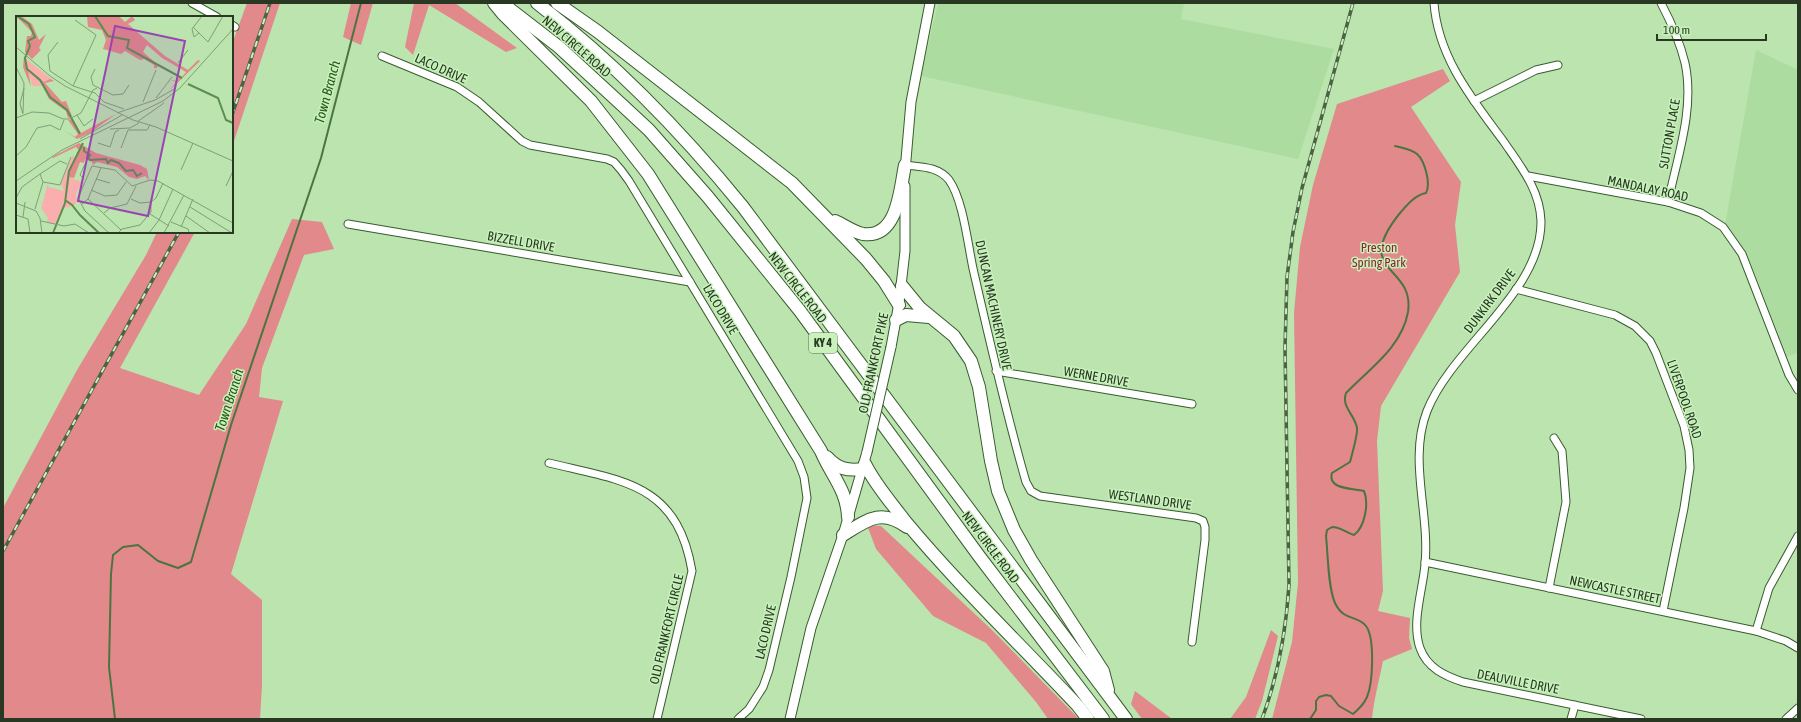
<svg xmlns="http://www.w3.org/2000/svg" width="1801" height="722" font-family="'Asap Condensed',sans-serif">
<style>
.built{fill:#addca0}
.forest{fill:#e1898b}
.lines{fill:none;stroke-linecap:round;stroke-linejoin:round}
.stream{stroke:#4c7441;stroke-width:2}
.street-casing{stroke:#385c2e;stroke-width:9}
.secondary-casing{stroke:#385c2e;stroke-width:11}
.highway-casing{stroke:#385c2e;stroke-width:14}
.street{stroke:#fff;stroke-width:7}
.secondary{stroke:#fff;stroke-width:9}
.highway{stroke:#fff;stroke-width:12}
.rail-casing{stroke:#4c6245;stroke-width:3.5}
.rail{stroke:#c8f1bc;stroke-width:2;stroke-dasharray:6;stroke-linecap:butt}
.secondary-bridge-casing{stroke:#385c2e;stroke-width:11;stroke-linecap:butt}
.secondary-bridge{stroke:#fff;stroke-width:9}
.labels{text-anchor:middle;stroke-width:3;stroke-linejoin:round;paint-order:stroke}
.shield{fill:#c8f1bc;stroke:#587051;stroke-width:1}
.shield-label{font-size:12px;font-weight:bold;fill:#283823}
.street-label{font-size:13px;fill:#283823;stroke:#c8f1bc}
.park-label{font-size:13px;fill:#8b2430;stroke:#c8f1bc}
.water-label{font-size:14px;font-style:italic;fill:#265715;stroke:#c8f1bc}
.inset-river{fill:none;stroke:#5c8e4e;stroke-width:2}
.inset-road{fill:none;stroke:#809f77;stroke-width:1}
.view{fill:#9a44b1;fill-opacity:0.15;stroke:#9a44b1;stroke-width:2}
.inset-edge{fill:none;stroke:#283823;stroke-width:2}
</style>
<rect width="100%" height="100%" fill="#bbe4af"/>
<g class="built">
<path d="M938,3H1184L1181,19L1334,49L1298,159L921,76Z"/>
<path d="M1756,50L1798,70V352L1787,357L1748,256L1725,225Z"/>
</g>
<g class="forest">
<path d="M247,3H280L232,147V44Z"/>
<path d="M351,3H373L361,45L343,37Z"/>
<path d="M414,3H455L517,48L506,52L429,5L413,55L405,47Z"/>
<path d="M1443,69L1450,81L1411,107L1461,182L1455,225L1460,272L1381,406L1377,441L1383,591L1378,611L1410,618L1409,638L1412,649L1383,661C1379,681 1374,699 1372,719H1272L1292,642L1298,583L1294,313L1300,247L1313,185L1337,104Z"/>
<path d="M292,219L322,222L334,249L304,255L262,368L259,397L283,401L231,574L262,600V685L260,719H3V508L77,370L146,255L157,232H195L120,368L199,395L246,324Z"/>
<path d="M867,525L881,526L993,631L1079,719H1048L1036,702L986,643L933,616L876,549Z"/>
<path d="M1271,630L1278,636L1262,701L1255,719H1230L1246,697Z"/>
<path d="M1135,691L1172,719H1142L1131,704Z"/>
</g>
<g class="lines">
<g class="stream">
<path d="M115,719L109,667L111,574L113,555L123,547L138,545L158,561L178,568L191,562L231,425L321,158L361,3"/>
<path d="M1310,719L1316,710V701L1319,697L1326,695L1331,696L1339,706L1353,714C1359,709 1364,704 1367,697C1373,683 1375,638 1366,626C1358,615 1344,622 1335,603C1328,588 1328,554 1326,536L1327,530L1332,527C1341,527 1346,533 1354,535C1365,527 1369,503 1364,491C1354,488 1327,490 1332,473L1350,462C1352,454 1358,434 1357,428C1355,415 1341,407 1346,393C1369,369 1402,347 1408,312C1415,264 1351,274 1400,213C1407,205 1415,195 1426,193C1431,184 1425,161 1417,154C1411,149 1402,148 1395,146"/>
</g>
<defs>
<g id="street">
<path d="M192,3L217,17"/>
<path d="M1434,3C1438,58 1473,100 1504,142C1521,167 1540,190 1541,221C1542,292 1452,347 1427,411C1408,460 1430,513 1425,564C1423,590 1411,622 1420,648C1427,668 1445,676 1463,682L1641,719"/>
<path d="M1661,3C1671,22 1680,42 1685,63C1695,109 1677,158 1668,202"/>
<path d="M232,25L235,27"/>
<path d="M382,56L457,87L479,102L522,141L530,145L607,159L614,162L621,170L629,181L798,461L804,477L807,498L791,577L769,670L763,687L749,709L738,719"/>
<path d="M1474,101L1536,70L1558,65"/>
<path d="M905,165C920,167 938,166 949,180C964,201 968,248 974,273C990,343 1006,413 1026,482L1031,491L1040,496L1196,518L1203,521L1205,527V540L1192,642"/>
<path d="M1528,176L1668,202L1701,213L1723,227L1742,254L1789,375L1798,390"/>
<path d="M348,224L690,282"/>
<path d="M1516,289L1615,315L1635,326L1650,341L1656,353L1684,426L1689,450L1690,468L1684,508L1663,611"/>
<path d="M996,371L1192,404"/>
<path d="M549,463C623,481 677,483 692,571L657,719"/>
<path d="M1425,562L1756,631L1786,641L1798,648"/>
<path d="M1549,588L1566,502L1562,451L1554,438"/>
<path d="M1756,631L1769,588L1798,536"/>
<path d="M1571,719L1575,705"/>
<path d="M1786,719L1798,708"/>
</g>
<g id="secondary">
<path d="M905,171L911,102L930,3"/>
<path d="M891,347L899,303L905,251V186"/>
<path d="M790,719L811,628L843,535L867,452"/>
</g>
<g id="highway">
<path d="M494,3L503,14L591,101L648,174L821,451C831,475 847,490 848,517"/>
<path d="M502,3L559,47L621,104L649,130L708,197L800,311L979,556L1103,719"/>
<path d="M537,3C614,62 682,132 743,207L1126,719"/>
<path d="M557,3L597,31L792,183L866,259L884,281L899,305"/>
<path d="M835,221C844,225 853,232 863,234C898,239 900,189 905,165"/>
<path d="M902,286L920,308L954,336L971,361L979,387L991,461L998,491L1014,530L1031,560L1103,671L1108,690"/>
<path d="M896,320L906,315L929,317"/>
<path d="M827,457C838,469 847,471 863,469"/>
<path d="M865,464C876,486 890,501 905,521C959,586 1020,644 1078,706L1088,719"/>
<path d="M843,535C867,520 881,508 907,527"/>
</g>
</defs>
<use href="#street" class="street-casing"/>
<use href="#secondary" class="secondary-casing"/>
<use href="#highway" class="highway-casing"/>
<use href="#street" class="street"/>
<use href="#secondary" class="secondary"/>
<use href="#highway" class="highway"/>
<defs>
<g id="rail">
<path d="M232,115L270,3"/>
<path d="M3,551L179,232"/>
<path d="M1262,719C1278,676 1286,631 1289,585L1285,348L1287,277L1293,232L1302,188L1353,3"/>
</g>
</defs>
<use href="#rail" class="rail-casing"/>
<use href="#rail" class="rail"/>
<defs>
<path id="secondary-bridge" d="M867,452L891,347"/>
</defs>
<use href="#secondary-bridge" class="secondary-bridge-casing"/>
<use href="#secondary-bridge" class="secondary-bridge"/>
</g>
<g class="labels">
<rect class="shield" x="809" y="333" width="28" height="20" rx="3"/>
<g class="shield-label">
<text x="823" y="347">KY 4</text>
</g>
<g class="street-label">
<text transform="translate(577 46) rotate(41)" y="5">NEW CIRCLE ROAD</text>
<text transform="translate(441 68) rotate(24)" y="5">LACO DRIVE</text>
<text transform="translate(1669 134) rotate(-80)" y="5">SUTTON PLACE</text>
<text transform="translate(1648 188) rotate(12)" y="5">MANDALAY ROAD</text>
<text transform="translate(521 241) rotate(10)" y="5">BIZZELL DRIVE</text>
<text transform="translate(798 287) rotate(52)" y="5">NEW CIRCLE ROAD</text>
<text transform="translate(1489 301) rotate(-53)" y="5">DUNKIRK DRIVE</text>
<text transform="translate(994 305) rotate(78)" y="5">DUNCAN MACHINERY DRIVE</text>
<text transform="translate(721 309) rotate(59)" y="5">LACO DRIVE</text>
<text transform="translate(873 363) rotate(-78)" y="5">OLD FRANKFORT PIKE</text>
<text transform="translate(1096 376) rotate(10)" y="5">WERNE DRIVE</text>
<text transform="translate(1685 399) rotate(71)" y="5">LIVERPOOL ROAD</text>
<text transform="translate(1150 499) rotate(8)" y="5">WESTLAND DRIVE</text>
<text transform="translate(991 547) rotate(53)" y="5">NEW CIRCLE ROAD</text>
<text transform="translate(1615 589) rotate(12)" y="5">NEWCASTLE STREET</text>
<text transform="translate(666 629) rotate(-77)" y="5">OLD FRANKFORT CIRCLE</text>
<text transform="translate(765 632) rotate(-77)" y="5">LACO DRIVE</text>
<text transform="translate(1518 681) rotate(11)" y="5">DEAUVILLE DRIVE</text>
</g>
<g class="park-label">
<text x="1379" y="252">Preston<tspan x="1379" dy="15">Spring Park</tspan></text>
</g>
<g class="water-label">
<text transform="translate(327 92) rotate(-75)" y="5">Town Branch</text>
<text transform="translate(229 400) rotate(-72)" y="5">Town Branch</text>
</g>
</g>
<g transform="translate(16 16)">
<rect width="217" height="217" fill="#bbe4af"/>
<path d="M10,43L38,65L28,66L11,53ZM11,54L17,58L26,70H17ZM57,139L59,142L53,154L51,166L52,161L66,166L60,178L62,185L57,190L47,192L41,208L31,206L32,202L25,192L27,187L23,185L27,186L32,167V171L48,175L45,168Z" fill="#fbaeae"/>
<path d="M0,0H5L16,8L23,24L30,18L23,32L25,34L16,43L9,36L11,20H15L16,16ZM71,0H103L109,6L116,0L119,4L112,8L149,40L172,54L182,44L184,45L154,74L160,66L155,64L161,65L163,62L158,57L166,61L170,56L146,42L131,29L127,36L142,49L141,52H138V49L128,43L124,44L109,35L105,38L87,33L90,24L86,14L72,11ZM8,40L12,53L28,66L34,63L38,65L29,67L46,86L50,85L56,100L52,102L50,95L33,83L25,67L12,54L15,71L7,51ZM100,98L74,117L61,123L48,114L59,121L62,118L52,104L57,103L65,117ZM63,127L80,137L124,149L131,153L133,164L129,160L121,163L113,161L101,151L81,146L77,149L76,146L69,143L68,147L64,146L58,162L52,161L48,176L53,154L63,134L60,131L37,142L36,141Z" fill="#e1898b"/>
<path class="inset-river" d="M1,0L13,8L19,21L12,25L14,30L9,42L11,53L24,64L34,81L51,94L64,118M79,0L92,20L113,24L111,32L166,62M172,68L202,82L210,104L217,107M68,131V135L74,139L72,142L74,144L90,143L92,147L95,144L103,147L110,155L117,154L121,160L126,157M49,184L56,189L64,199L83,217M37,217L49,187L53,155L67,127"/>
<path class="inset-road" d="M177,11L192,26L207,0M183,17L178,21L176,13L186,0M42,26L32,39L34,55L57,70L79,77L88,86L108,93M0,31L34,60L49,70L117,104L140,111L217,145M162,47L172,34M0,51L8,67L7,97M79,53L75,61L77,69L97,79L107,78L113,69M57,70L80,19L59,4M140,82L156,61M127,86L140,54M101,97L139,84L160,72M7,98L4,88L8,72M61,99L68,110L77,103M0,102L16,96L33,97L47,103H53L65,97L77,74L81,72M121,106L148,87M94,113L114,112L123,107M112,114H131L134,109M64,123L106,99M82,127L94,131L99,116L103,114M105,132L112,114M0,140L10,131L21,112L34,109L44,114L48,104M165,154L177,127M68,163L64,159L69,148M80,163L94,167M0,165L46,134L147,85L164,72L217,13M27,166L44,169L55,141M210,170L217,155M75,174L89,180L101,179L110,166M0,182L6,171L24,158L44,145L51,148M72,183L105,214M115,183L124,187L135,186L140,182L147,167M0,187L20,195L24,202L26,217M65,189L72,183L85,152M174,191L216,217M19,193L27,166L24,158M88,197L94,192L111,188L120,170M134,198L153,210M0,199L12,203L14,217M170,200L194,217M7,201L9,186M25,205L48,210L59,208L73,217M155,206L172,213L173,216M165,211L177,183M93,217L69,195L62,182L76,150L99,154L116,170L134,164L142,165L217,207M102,217L106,213L124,209L135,196V186M133,217L143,204L157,173M148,217L168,179"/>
<path class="view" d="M99,10L169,25L132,200L62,185Z"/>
<rect width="217" height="217" class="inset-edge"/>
</g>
<rect width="1801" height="722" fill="none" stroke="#283823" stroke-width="8"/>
<path d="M1657 34v6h109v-6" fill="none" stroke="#283823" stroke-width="2"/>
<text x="1663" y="34" font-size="12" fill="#283823" stroke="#c8f1bc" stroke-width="3" paint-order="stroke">100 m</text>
</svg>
